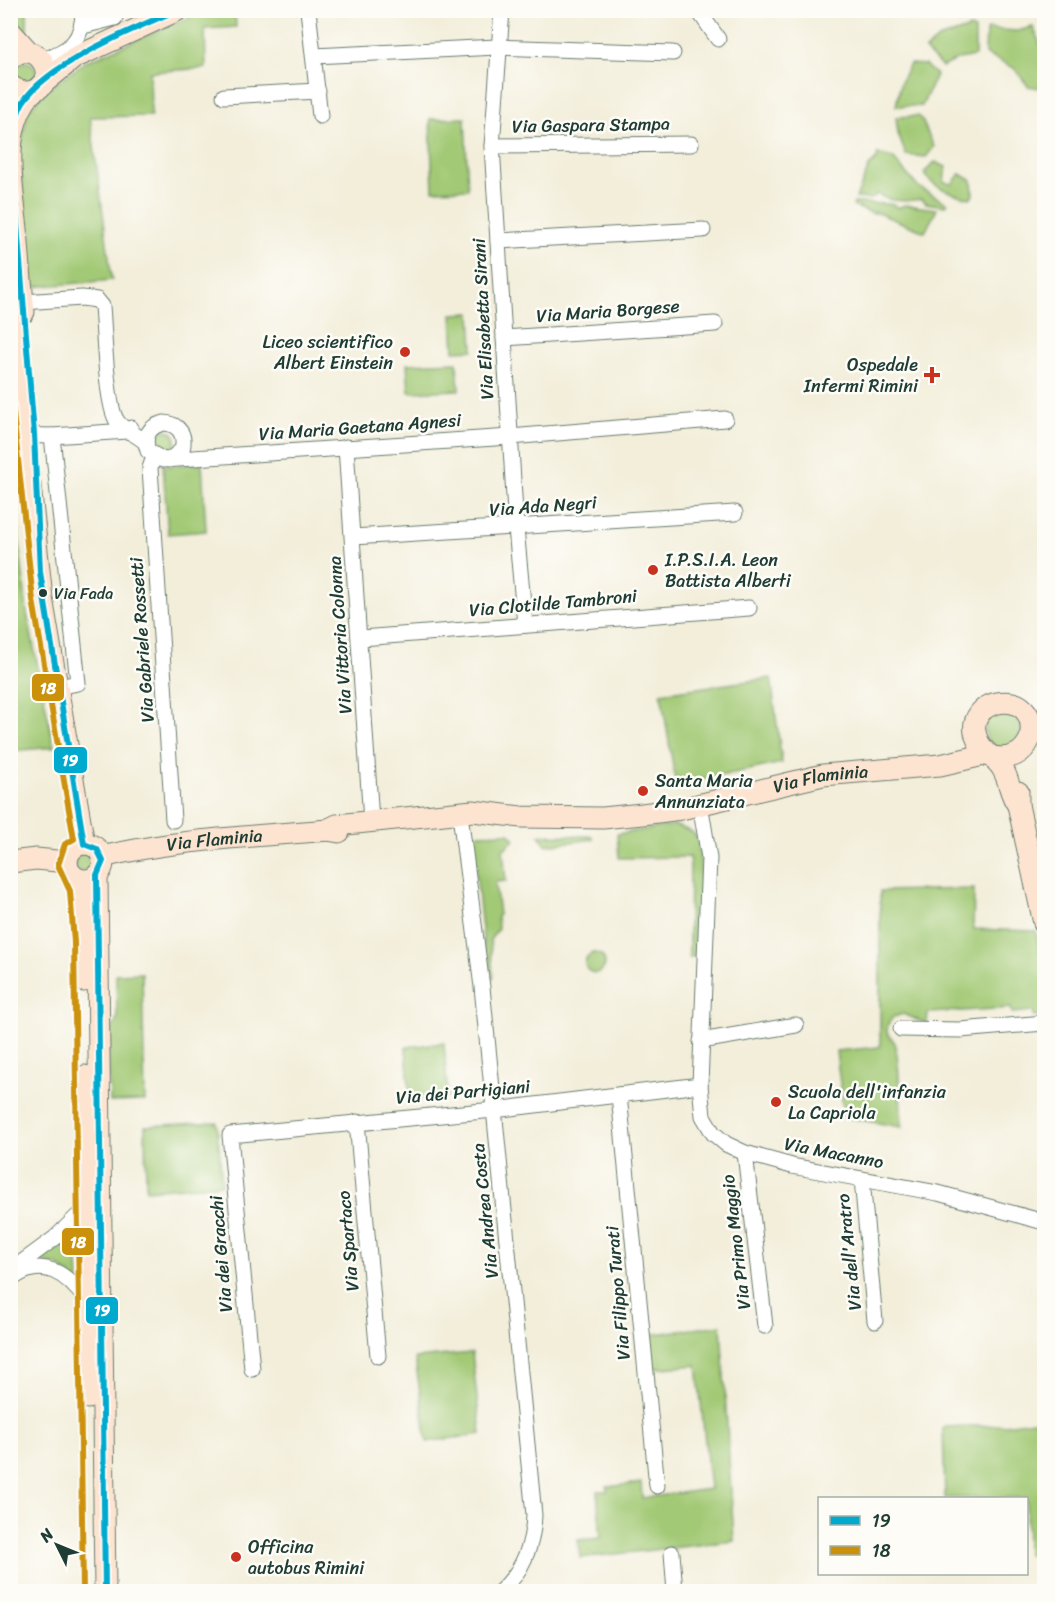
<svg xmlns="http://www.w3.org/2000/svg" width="1055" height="1602" font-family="Sriracha,sans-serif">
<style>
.green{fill:#a2c974;stroke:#608354;stroke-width:1.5}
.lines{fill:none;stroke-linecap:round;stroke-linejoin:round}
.street-casing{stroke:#697b6e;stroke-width:17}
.secondary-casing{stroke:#697b6e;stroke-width:23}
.street{stroke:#fff;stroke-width:15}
.secondary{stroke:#fde4d1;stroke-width:21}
.bus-1-casing{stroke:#fdfcf7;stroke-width:10}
.bus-2-casing{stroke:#fdfcf7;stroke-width:10}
.bus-1{stroke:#00a9ce;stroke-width:6}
.bus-2{stroke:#cc910a;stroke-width:6}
.poi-dot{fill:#c8321e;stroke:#fdfcf7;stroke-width:2}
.bus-dot{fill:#1f3d34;stroke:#fdfcf7;stroke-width:2}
.labels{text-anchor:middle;stroke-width:5;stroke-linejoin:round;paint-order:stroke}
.bus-label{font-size:16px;fill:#1f3d34;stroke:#fdfcf7;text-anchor:start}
.street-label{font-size:18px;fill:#1f3d34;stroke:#fdfcf7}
.poi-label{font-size:18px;fill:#1f3d34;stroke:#fdfcf7;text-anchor:start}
.line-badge{stroke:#fdfcf7;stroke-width:2}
.badge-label{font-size:16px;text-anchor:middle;font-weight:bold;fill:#fff}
</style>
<rect width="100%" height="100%" fill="#fdfcf7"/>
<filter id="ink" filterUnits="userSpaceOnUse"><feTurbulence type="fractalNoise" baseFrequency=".0167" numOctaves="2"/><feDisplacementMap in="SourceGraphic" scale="12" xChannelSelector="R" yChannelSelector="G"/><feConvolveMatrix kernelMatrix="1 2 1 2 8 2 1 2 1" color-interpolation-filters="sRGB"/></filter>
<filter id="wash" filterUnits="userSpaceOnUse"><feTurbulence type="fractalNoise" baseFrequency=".008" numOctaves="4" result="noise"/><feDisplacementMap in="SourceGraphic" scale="24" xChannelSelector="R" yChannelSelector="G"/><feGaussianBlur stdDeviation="1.35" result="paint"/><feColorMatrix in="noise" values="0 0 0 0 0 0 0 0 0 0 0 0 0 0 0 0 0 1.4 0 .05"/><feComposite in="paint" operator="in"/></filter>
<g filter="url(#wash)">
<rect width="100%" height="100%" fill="#f3eeda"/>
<g class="green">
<path d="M11,11H27V34Z"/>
<path d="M204,11H235L236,27L205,29L206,68L150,72L151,116L90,117L112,280L33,287L19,154L28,111L44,92L85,62Z"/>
<path d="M1033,27C1043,49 1049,65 1039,88L1028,86L1014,68L985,54L986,31L988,29L1017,31Z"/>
<path d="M970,28L975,30V56L959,59L942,67L925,50L938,39Z"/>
<circle cx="26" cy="72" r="10"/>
<path d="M910,64L925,65L936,75L922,106H896L901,81Z"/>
<path d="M918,116L921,118L934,147L926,157L906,155L898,134L896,117Z"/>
<path d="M465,118L468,189L433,190L430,119Z"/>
<path d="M877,154L893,158L917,186L947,203L945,206L926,203L922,199C910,201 889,203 878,194L871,199L856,198L869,167L878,157Z"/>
<path d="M935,162L946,167L944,182L952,184L960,174L972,180L973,195L970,198C956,195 930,187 924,173Z"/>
<path d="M854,203L893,204L898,208L905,205L937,209L925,232L875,212L874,214L853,206Z"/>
<path d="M471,313L473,350L454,351L452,314Z"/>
<path d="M457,362L459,390L409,392L407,364Z"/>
<circle cx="165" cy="441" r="11"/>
<path d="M10,456L27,613L54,747L11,751Z"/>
<path d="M202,463L206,531L168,534L163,466Z"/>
<path d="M771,678L782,763L676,785L661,693Z"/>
<circle cx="1003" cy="730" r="18"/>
<path d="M674,825C681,828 691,830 695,835C706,849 698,934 697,956L689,957L690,857L619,858L617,834Z"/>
<path d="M509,833L515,839L503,850L506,881L495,882L499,915L497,916L498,929L490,940L493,978L487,977L472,834Z"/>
<path d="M539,835L592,836L593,839L546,845Z"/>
<circle cx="85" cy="862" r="10"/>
<path d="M974,889L973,929L1036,931L1044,971V1016L1034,1017L1033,1011L1012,1013L1011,1008L928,1013L927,1024L903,1014L893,1017L888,1024L887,1032L895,1043L898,1061L902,1127L844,1117L836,1051L880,1047V891Z"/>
<circle cx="595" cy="963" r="10"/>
<path d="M142,973L145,1101L110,1102L108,1039L117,1018L116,974Z"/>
<path d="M444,1043L448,1097L410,1100L406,1047Z"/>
<path d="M217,1122L222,1184L146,1190L145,1126Z"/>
<path d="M77,1228L79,1283L57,1265L33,1260Z"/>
<path d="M721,1325L734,1541L580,1558L578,1540L601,1538L597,1491H607V1487L641,1483L642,1498L710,1489L697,1365L652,1369L649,1335Z"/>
<path d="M472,1353L481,1434L427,1442L415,1358Z"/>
<path d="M1040,1420L1044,1461V1556L1027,1554L1026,1498H945L943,1427L1004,1425Z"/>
</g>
</g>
<g filter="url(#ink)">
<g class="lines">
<defs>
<g id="street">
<path d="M308,10L320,116"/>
<path d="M502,10L492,146L516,528L525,625"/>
<path d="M698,10L718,39"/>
<path d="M83,26L115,18"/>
<path d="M314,56L497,47L673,53"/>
<path d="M42,60C70,50 83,41 83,10"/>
<path d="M224,96L318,91"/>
<path d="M492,146L691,144"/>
<path d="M498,241L703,230"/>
<path d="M23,302L82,298L97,300L102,306C104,328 106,406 117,421C124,432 137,433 146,443"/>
<path d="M504,338L715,324"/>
<path d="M10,435L52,436L127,431L131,428"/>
<path d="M52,436L78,683L58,687"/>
<path d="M346,447L371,821"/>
<path d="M154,457L150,468L173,820"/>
<path d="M169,460L182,450C186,435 179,424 164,423C149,426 143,437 148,451L163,460L510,437L725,419"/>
<path d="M353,537L735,513"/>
<path d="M361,638L749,608"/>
<path d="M700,803L709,858L700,1085L703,1116L713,1133L726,1144L745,1153L792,1166L938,1193L1044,1222"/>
<path d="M461,822L482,987L534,1515C533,1545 523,1571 500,1592"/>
<path d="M901,1029L960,1030L1044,1023"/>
<path d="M701,1041L796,1025"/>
<path d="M619,1095L657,1486"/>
<path d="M357,1122L378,1356"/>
<path d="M745,1153L765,1326"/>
<path d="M862,1179L875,1321"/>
<path d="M10,1271L55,1238L85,1209"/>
<path d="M13,1278C43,1256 67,1274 86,1300"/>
<path d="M252,1369L230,1135L494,1110L700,1085"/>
<path d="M672,1553L675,1592"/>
</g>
<g id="secondary">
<path d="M10,31L29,52"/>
<path d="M10,59C36,34 63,80 33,91C24,94 17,91 10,85"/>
<path d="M40,86L74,58L178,10"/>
<path d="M10,295L42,598L84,844"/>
<path d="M24,312C21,284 19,257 17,229C12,183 0,128 33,91"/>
<path d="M994,757C1011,760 1023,754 1030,739C1042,683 957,697 978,741C983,753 995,757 1002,768C1010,780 1009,794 1018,805"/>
<path d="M1018,792V805L1044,923"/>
<path id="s1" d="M327,830L337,825L473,811L521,817L603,818L642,814L681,809L823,775L940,765L988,754"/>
<circle cx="85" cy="862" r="18"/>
<path id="s2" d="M102,857C175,839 253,837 327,830L339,832"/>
<path d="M10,862L36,859L67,862"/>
<path d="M97,875L105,1592"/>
<path d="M76,878L81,899L84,981"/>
<path d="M85,1076L88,1398"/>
</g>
</defs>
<use href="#street" class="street-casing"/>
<use href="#secondary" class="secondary-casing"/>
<use href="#street" class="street"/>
<use href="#secondary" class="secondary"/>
<defs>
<path id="bus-1" d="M105,1592L97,875L103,861L97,849L84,844L40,572L34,434L11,151C12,135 14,117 23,102C47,64 135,28 177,10"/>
<path id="bus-2" d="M10,385L33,600L74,839L65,844L58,865L70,891L74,942L83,1592"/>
</defs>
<use href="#bus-1" class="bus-1-casing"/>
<use href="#bus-2" class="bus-2-casing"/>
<use href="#bus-1" class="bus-1"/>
<use href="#bus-2" class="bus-2"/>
</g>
</g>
<g class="poi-dot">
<circle cx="405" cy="352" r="6"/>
<path d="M929 366h6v6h6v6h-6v6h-6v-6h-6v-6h6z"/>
<circle cx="653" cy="570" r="6"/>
<circle cx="643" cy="791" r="6"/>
<circle cx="776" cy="1102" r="6"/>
<circle cx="236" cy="1557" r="6"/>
</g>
<circle class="bus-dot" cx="43" cy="593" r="5"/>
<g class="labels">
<g class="bus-label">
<text x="54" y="599">Via Fada</text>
</g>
<g class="street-label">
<text transform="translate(591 125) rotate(-1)" y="6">Via Gaspara Stampa</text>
<text transform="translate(608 311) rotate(-4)" y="6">Via Maria Borgese</text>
<text transform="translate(483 319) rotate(-93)" y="6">Via Elisabetta Sirani</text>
<text transform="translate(360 427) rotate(-4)" y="6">Via Maria Gaetana Agnesi</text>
<text transform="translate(543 506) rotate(-4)" y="6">Via Ada Negri</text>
<text transform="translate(553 603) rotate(-5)" y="6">Via Clotilde Tambroni</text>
<text transform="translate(340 635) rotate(-94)" y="6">Via Vittoria Colonna</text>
<text transform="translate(142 640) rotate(-94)" y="6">Via Gabriele Rossetti</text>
<text dy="6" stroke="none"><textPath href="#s1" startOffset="500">Via Flaminia</textPath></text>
<text dy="6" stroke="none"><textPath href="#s2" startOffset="114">Via Flaminia</textPath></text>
<text transform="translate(463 1092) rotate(-5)" y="6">Via dei Partigiani</text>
<text transform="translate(834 1153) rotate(11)" y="6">Via Macanno</text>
<text transform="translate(485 1211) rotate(-96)" y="6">Via Andrea Costa</text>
<text transform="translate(348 1241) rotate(-95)" y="6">Via Spartaco</text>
<text transform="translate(736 1242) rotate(-97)" y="6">Via Primo Maggio</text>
<text transform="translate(849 1252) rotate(-96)" y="6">Via dell'Aratro</text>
<text transform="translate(221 1254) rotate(-95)" y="6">Via dei Gracchi</text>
<text transform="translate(618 1293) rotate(-95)" y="6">Via Filippo Turati</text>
</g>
<g class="poi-label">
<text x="393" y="348" text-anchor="end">Liceo scientifico<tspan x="393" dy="21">Albert Einstein</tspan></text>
<text x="918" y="371" text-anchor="end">Ospedale<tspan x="918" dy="21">Infermi Rimini</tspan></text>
<text x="665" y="566">I.P.S.I.A. Leon<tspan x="665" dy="21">Battista Alberti</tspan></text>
<text x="655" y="787">Santa Maria<tspan x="655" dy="21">Annunziata</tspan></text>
<text x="788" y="1098">Scuola dell'infanzia<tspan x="788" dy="21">La Capriola</tspan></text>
<text x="248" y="1553">Officina<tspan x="248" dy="21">autobus Rimini</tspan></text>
</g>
</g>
<g class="line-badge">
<rect x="31" y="673" width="34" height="29" rx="6" fill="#cc910a"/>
<rect x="53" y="746" width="35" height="28" rx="6" fill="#00a9ce"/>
<rect x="61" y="1227" width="34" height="29" rx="6" fill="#cc910a"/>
<rect x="85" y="1296" width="34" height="29" rx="6" fill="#00a9ce"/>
</g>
<g class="badge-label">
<text x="48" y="694">18</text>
<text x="70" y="766">19</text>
<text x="78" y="1248">18</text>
<text x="102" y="1316">19</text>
</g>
<rect width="1055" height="1602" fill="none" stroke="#fdfcf7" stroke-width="36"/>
<rect x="818" y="1497" width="210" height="78" fill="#fdfcf7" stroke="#a4b0a9" stroke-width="1.5"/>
<rect x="830" y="1516" width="30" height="9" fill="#00a9ce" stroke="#a4b0a9" stroke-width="1.5"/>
<text x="872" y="1527" font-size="18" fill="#1f3d34">19</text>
<rect x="830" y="1546" width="30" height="9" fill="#cc910a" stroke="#a4b0a9" stroke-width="1.5"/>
<text x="872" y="1557" font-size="18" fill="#1f3d34">18</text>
<g transform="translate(57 1545) rotate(313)" stroke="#fdfcf7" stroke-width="4.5" paint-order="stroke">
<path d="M0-4.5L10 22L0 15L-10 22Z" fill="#1f3d34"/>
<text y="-9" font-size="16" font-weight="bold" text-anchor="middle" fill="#1f3d34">N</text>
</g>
</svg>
